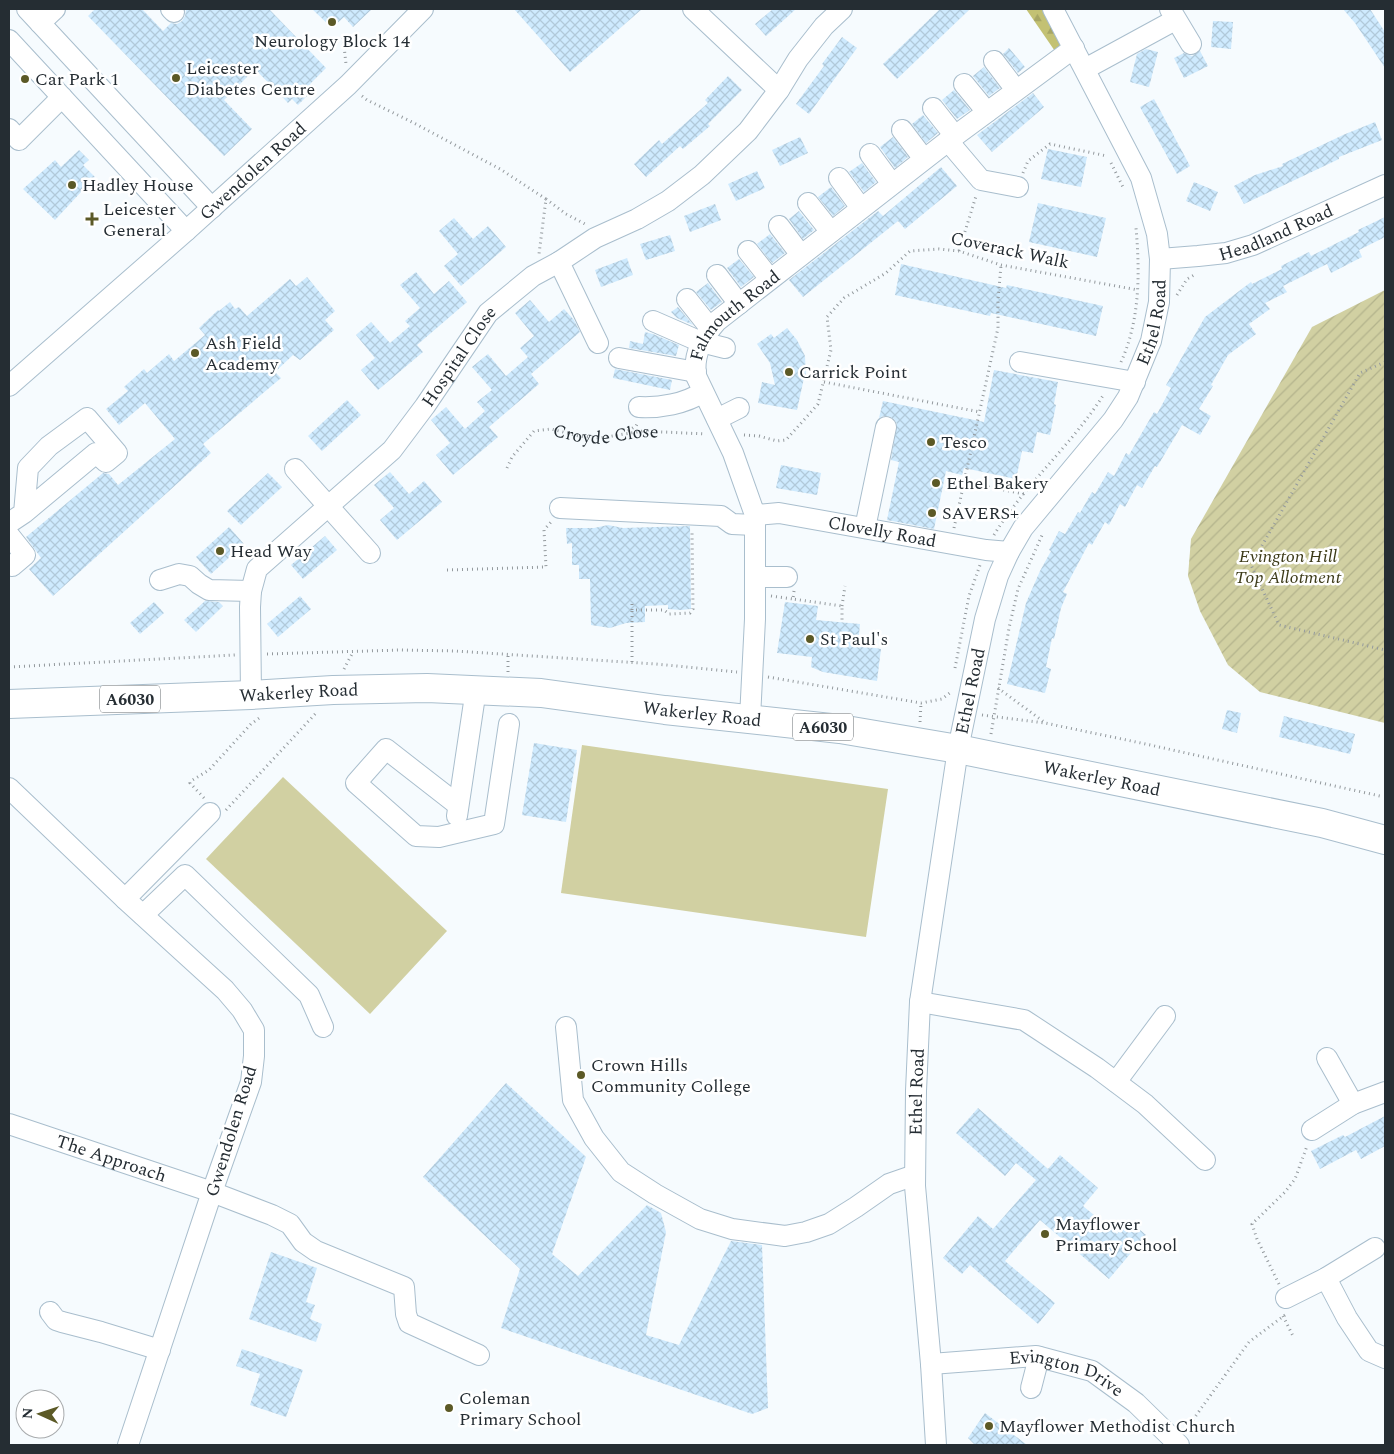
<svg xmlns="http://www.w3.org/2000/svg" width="1394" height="1454" font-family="Spectral,serif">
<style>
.forest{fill:url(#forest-firs)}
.garden{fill:url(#garden-furrows)}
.pitch{fill:#d1d0a2}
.building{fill:url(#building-cross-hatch)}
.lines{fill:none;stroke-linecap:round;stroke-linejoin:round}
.minor-casing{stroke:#a9becd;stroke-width:22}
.highway-casing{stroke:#a9becd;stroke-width:30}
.path{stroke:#93999d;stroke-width:3;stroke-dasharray:1 4;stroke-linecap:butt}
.minor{stroke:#fff;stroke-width:20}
.highway{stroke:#fff;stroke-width:28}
.poi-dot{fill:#5b5926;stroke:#fff;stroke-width:2}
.labels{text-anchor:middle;stroke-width:5;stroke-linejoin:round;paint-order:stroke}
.shield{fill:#fff;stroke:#666c70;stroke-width:1}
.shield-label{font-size:16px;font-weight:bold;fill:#252d33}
.poi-label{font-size:18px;fill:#252d33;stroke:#fff;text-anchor:start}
.street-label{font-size:18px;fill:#252d33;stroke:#fff}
.park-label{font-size:18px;font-style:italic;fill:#3d3b19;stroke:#fff}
</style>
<defs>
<pattern id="forest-firs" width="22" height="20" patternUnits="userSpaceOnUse" patternTransform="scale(1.25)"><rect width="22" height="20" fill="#c3c173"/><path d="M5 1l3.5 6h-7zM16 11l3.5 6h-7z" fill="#a7a664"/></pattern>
<pattern id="garden-furrows" width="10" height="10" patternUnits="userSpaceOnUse" patternTransform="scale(1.25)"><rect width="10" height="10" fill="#d1d0a2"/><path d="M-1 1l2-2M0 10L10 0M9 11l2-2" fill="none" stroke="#b3b38c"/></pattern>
<pattern id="building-cross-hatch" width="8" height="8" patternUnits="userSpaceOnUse" patternTransform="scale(1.25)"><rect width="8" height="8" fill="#ceeafe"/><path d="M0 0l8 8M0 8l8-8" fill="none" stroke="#b1c9da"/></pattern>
</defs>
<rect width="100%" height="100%" fill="#f6fbfe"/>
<path class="forest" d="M1026,9H1053L1074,48L1059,57Z"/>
<path class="garden" d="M1385,290V723L1260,692L1228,665L1200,611L1188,576L1191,539L1312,327Z"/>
<g class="pitch">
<path d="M582,745L888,789L866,937L561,893Z"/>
<path d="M283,777L447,931L370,1014L206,859Z"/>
</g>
<g class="building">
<path d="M95,9H142L163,31L171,23L177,24L182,21L185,16L186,9H269L326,68L310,84L314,89L298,105L292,99L288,103L255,69L224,100L252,129L224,156L88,16Z"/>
<path d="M312,9H372L353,27L344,17L332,28Z"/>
<path d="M514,9H642L570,72Z"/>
<path d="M773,9H796L766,36L755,24Z"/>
<path d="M940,9H970L897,79L883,64Z"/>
<path d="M1343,9H1370L1385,32V68L1355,23Z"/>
<path d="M1213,21L1233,22L1231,49L1211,47Z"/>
<path d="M842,37L857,48L809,114L796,104L824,66L822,64Z"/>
<path d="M1009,48L1025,67L1018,73L1003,54Z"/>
<path d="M1146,49L1158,52L1149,87L1130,82L1137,54Z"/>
<path d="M1200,51L1208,66L1184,78L1174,58L1184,53L1192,56Z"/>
<path d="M984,67L1000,88L989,96L973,76Z"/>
<path d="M728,76L742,90L708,124L710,126L683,149L680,146L646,177L634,164L659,140L662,144L708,103L705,100Z"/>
<path d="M954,90L970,110L957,119L942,100Z"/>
<path d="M1033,93L1044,107L992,152L977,135Z"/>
<path d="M1154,99L1190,166L1177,174L1140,107Z"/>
<path d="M923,115L938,133L926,143L912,124Z"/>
<path d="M1375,122L1382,140L1339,157V159L1244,204L1234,186L1255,175L1283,166L1282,164L1343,135Z"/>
<path d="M800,137L808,153L780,166L772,150Z"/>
<path d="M893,137L908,157L895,168L880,147Z"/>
<path d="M1048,149L1087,157L1081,187L1041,179Z"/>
<path d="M79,150L89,160L83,165L95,177L55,220L23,189L55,160L61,167Z"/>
<path d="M862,163L876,182L864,192L849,172Z"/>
<path d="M941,167L957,186L905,229L898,221L803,297L789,280L878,211L883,216Z"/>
<path d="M757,171L765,188L736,201L728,184Z"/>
<path d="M1194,182L1218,192L1210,211L1186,201Z"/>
<path d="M831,187L845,206L833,216L818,197Z"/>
<path d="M1038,203L1106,218L1097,257L1029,242Z"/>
<path d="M715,204L721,220L690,232L684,216Z"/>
<path d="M799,211L814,230L803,239L789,219Z"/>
<path d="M1385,217V237L1359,250L1362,257L1331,273L1327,264L1283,286L1287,292L1265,303L1270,309L1249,324L1256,334L1228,355L1211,385L1213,386L1199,409L1211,416L1200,435L1182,425L1157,467L1155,466L1142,488L1137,485L1125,507L1120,504L1109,525L1105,522L1092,545L1089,543L1063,592L1067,594L1061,608L1054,639L1052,638L1046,667L1051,669L1045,693L1007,684L1026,603L1040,571L1051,551L1049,550L1059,531L1065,534L1078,512L1080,513L1092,492L1095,494L1108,472L1114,476L1126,453L1129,455L1154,412L1157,414L1171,388L1166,385L1205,317L1251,282L1252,284L1282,269L1281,266L1309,252L1311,256L1359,232L1358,230Z"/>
<path d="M454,218L473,239L488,226L506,247L461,286L444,266L458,254L439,231Z"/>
<path d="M770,234L785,253L772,263L757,244Z"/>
<path d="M670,235L675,251L646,260L640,244Z"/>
<path d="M627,258L633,275L601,287L595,270Z"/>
<path d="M739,259L754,277L741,287L727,268Z"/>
<path d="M901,264L1006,288L1007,285L1103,306L1096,336L991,313L990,316L895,295Z"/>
<path d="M416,272L434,294L449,281L467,302L417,345L423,352L378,390L361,370L375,358L356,335L371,322L390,343L410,326L405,321L420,308L400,285Z"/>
<path d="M307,277L335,311L325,320L334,330L300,360L293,355L275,372L281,378L203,444L211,453L53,596L29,569L41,558L26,537L103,473L109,474L118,485L175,439L145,403L119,425L106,409L128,391L124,387L144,369L147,373L169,354L174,361L205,335L199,328L218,310L219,311L230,302L235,309L239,307L247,316L290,279L296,286Z"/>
<path d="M708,283L722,302L711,310L696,292Z"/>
<path d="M530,300L549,322L564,309L574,320L580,332L531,374L539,384L489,427L498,437L453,475L436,455L450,443L431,420L446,407L465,429L485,411L477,402L492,390L472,367L488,354L506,376L528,357L520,348L534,336L515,313Z"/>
<path d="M678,307L693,325L677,318L671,312Z"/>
<path d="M787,328L797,340L805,356L806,378H804L797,410L758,403L762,382L775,385L770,363L757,344L771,334L774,338Z"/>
<path d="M645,332L653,334L679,345L676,356L629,348L630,341L643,344Z"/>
<path d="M615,369L672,380L670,390L613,378Z"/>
<path d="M994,370L1058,382L1054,404L1056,405L1050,435L1037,432L1033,453L1022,451L1016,479L964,468L962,475L946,471L934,529L887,520L899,462L891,460L897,424L894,419L889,416H883L879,418L883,401L984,422Z"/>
<path d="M347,400L361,415L322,451L308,436Z"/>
<path d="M781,465L821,473L817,495L776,488Z"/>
<path d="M390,472L409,494L424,481L442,502L397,540L380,520L394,508L374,485Z"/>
<path d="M268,473L282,487L241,525L227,511Z"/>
<path d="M608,525L623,528L690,526L691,609L681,610L668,609V605L645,606V622L626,623L610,628L591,625L590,579H579V565H572V543L567,544L566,528H594Z"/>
<path d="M229,527L244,544L211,574L196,557Z"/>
<path d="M325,536L337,550L303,579L291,565Z"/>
<path d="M300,596L311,609L278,637L267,624Z"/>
<path d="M205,601L219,602L223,606L196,632L184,620Z"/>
<path d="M154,602L164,613L140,634L130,623Z"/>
<path d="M785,602L818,606L816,620L860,624L858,645L881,649L877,681L823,672L811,667L812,657L777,653Z"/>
<path d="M1227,710L1241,713L1237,733L1222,729Z"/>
<path d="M1284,716L1355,734L1350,754L1279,737Z"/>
<path d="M534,743L577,750L566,822L522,815Z"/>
<path d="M506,1083L586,1157L552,1254L578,1276L647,1205L661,1213L666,1232L646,1335L679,1345L731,1241L762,1245L768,1408L752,1414L501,1328L520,1269L423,1177Z"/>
<path d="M978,1108L1048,1169L1060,1155L1098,1188L1083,1206L1117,1234L1129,1220L1146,1235L1109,1279L1040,1220L1005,1261L1055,1303L1038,1324L970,1265L962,1274L943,1258L978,1216L993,1229L1036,1180L1016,1163L1005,1176L956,1133Z"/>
<path d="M1385,1116V1146L1361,1159L1356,1150L1320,1169L1311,1151L1343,1135L1345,1137Z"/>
<path d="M271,1252L317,1268L306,1302L315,1305L310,1319L322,1324L316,1342L249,1319Z"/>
<path d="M242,1349L303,1370L286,1417L250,1405L260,1374L236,1366Z"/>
<path d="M985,1413L1027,1445H975L968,1438Z"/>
</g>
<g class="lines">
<defs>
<g id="minor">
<path d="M27,9L212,208"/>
<path d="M171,9L174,12"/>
<path d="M693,9L779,90"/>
<path d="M1170,9L1191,44"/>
<path d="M40,23L55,9"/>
<path d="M9,40L186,231"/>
<path d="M994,61L1016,90"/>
<path d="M1085,69L1175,20"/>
<path d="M964,84L987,112"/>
<path d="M933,108L955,136"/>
<path d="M9,129L19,140L62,97"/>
<path d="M902,130L924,159"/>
<path d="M948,141L981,180L1018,187"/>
<path d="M870,154L892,184"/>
<path d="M839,178L861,208"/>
<path d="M808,203L831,232"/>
<path d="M779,226L801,255"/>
<path d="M748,251L770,279"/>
<path id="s2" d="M1160,259L1198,256L1226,253L1253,245L1385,185"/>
<path d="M559,262L598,343"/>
<path d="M717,275L739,304"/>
<path d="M687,299L710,328"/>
<path d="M653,321L701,342L725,348"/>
<path d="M619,358L696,372"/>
<path d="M1020,362L1135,382"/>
<path id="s3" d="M9,386L186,231L348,85L423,9"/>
<path d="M639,407C660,408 685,404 703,392"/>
<path d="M717,419L739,408"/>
<path d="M295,469L370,553"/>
<path d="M560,508L721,516L732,524L755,525"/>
<path id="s4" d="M755,515L779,513L986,550L1009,552"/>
<path d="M9,523L24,513L96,453L106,462L117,453L87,418L49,446L28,468L24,513"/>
<path d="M865,528L886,427"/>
<path d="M9,535L25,555L12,566"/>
<path d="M755,577H787"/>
<path d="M160,580L179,574L190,576L199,584L209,590L251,591"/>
<path id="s5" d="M251,695L250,607L251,591L257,569L392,450L425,406L488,313L533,276L559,262L595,238L637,219L668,201L702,175L748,131L779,90L798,59L824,26L842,9"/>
<path id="s6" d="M750,718L755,619V515L733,453L696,376C693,353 703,337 717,321L948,141L1074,48"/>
<path d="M9,788L125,899L225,990L242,1010L254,1030V1056L251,1082L212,1192L128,1445"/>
<path d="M458,805L386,749L356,783L416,836L439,837L494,824L509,724"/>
<path d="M457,816L476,689"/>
<path d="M125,899L210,813"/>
<path d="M143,915L185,875L309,995L323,1027"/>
<path d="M920,1002L1024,1020L1097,1068L1145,1104L1205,1160"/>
<path d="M566,1027L573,1100L594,1138L621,1172L655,1194L700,1219L732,1229L785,1236L806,1232L829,1224L856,1207L889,1184L915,1175"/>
<path d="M1327,1058L1353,1104"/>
<path d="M1116,1082L1165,1016"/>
<path id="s7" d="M9,1124L212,1192L272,1215L290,1224L303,1242L316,1251L404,1287L406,1314L409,1323L479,1355"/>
<path d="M1312,1130L1353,1104L1385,1092"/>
<path d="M1326,1278L1347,1318L1369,1351L1385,1358"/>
<path d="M1286,1298L1326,1278L1375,1248"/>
<path d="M50,1312L56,1320L62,1322L101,1332L160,1350"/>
<path id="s8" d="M931,1364L1036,1356L1092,1371L1136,1403L1179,1445"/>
<path d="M1031,1388L1039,1357"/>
<path id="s9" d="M936,1445L931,1364L915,1186L916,1091L920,1002L958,749L985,619L998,576L1009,552L1023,528L1113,420L1128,397L1151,341L1159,302L1160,259L1157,234L1141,178L1053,9"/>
</g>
<g id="highway">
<path id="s10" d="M9,704L251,695L333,690L427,688L541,693L665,710L840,729L958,749L1322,823L1385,840"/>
</g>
</defs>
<use href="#minor" class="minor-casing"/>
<use href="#highway" class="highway-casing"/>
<g class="path">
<path d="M343,37L346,64"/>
<path d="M362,96L367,100L412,122L500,169L546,199L539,254"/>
<path d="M1111,163L1124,189"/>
<path d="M1023,173L1028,161L1050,144L1107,156"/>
<path d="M546,199L566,214L585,224"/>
<path d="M959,251L976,196"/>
<path d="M1177,295L1187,279L1194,275"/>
<path d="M1121,362C1140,320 1140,273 1136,228"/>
<path d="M1385,362L1360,373L1251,565L1279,625L1385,650"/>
<path d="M824,382L980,412"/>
<path d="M628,431L636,426L638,422"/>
<path d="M744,435L759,436L777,441L786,440L818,404L831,350L827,317L844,298L886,273L910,251L939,249L959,251L1001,265L1138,290"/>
<path id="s1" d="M507,468L512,457L534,431L551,429L579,436L600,438L643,431L705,434"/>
<path d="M964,482L1024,494"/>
<path d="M954,528L998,328V300L1001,265"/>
<path d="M994,535C1025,484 1072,445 1104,394"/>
<path d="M447,570L546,567L544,530L552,521"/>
<path d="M794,591L793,599L842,606V622"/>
<path d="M771,596L793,599"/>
<path d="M632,604V610H664L669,614L690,613L693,609L692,531"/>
<path d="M842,606L845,586"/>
<path d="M267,654L401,650L455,651L656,664L737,672"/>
<path d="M632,662V610"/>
<path d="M9,667L235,655"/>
<path d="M955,668L969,596L980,565"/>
<path d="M344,669L353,652"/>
<path d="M508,672V655"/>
<path d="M768,677L921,703L942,699L951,692"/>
<path d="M998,688L1044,722"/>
<path d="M982,715L1045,723L1141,743L1380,796"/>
<path d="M920,722L921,703"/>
<path d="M991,734L1009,628L1018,589L1043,533"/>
<path d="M204,798L190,783L191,781L209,770L251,724L262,716"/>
<path d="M226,810L317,712"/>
<path d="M1279,1284L1257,1239L1252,1224L1285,1192L1295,1179L1307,1146"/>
<path d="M1283,1316L1293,1336"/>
<path d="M1187,1428L1249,1342L1285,1315"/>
</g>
<use href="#minor" class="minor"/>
<use href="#highway" class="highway"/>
</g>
<g class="poi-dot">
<circle cx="332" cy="22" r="5"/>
<circle cx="176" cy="78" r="5"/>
<circle cx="25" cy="79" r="5"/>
<circle cx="72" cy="185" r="5"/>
<path d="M89.5 211.5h5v5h5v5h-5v5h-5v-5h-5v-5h5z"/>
<circle cx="195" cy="353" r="5"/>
<circle cx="789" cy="372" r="5"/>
<circle cx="931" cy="442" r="5"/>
<circle cx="936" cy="483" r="5"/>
<circle cx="932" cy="513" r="5"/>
<circle cx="220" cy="551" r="5"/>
<circle cx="810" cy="639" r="5"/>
<circle cx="581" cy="1075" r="5"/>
<circle cx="1045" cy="1234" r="5"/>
<circle cx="449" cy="1408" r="5"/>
<circle cx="989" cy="1426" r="5"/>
</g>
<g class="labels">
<g class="shield">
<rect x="100" y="685.5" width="60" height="27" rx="4"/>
<rect x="793" y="713.5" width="60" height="27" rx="4"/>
</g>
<g class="shield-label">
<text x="130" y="705">A6030</text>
<text x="823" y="733">A6030</text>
</g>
<g class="poi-label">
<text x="332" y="47" text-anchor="middle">Neurology Block 14</text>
<text x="186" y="74">Leicester<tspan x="186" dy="21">Diabetes Centre</tspan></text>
<text x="35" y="85">Car Park 1</text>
<text x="82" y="191">Hadley House</text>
<text x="103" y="215">Leicester<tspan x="103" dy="21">General</tspan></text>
<text x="205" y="349">Ash Field<tspan x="205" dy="21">Academy</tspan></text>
<text x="799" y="378">Carrick Point</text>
<text x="941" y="448">Tesco</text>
<text x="946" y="489">Ethel Bakery</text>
<text x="942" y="519">SAVERS+</text>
<text x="230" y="557">Head Way</text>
<text x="820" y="645">St Paul's</text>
<text x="591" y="1071">Crown Hills<tspan x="591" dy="21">Community College</tspan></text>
<text x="1055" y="1230">Mayflower<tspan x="1055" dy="21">Primary School</tspan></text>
<text x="459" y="1404">Coleman<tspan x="459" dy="21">Primary School</tspan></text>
<text x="999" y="1432">Mayflower Methodist Church</text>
</g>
<g class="street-label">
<text dy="6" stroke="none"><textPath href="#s3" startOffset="325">Gwendolen Road</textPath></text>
<text dy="6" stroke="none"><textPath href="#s2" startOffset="120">Headland Road</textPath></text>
<text transform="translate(1010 250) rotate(12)" y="6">Coverack Walk</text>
<text dy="6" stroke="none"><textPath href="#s6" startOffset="431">Falmouth Road</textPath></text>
<text dy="6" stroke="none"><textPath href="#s9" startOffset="1179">Ethel Road</textPath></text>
<text dy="6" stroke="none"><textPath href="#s5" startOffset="422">Hospital Close</textPath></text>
<text dy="6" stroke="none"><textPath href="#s1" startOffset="119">Croyde Close</textPath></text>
<text dy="6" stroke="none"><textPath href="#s4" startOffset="129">Clovelly Road</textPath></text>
<text dy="6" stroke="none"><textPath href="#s9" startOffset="759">Ethel Road</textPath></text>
<text dy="6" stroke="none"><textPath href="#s10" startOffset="290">Wakerley Road</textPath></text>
<text dy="6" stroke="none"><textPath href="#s10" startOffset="695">Wakerley Road</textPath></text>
<text dy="6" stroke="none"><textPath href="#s10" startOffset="1100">Wakerley Road</textPath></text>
<text dy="6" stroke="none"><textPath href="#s9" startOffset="354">Ethel Road</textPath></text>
<text transform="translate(231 1131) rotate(-73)" y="6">Gwendolen Road</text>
<text dy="6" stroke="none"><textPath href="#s7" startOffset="108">The Approach</textPath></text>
<text dy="6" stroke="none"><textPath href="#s8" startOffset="139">Evington Drive</textPath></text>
</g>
<g class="park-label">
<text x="1288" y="562">Evington Hill<tspan x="1288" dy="21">Top Allotment</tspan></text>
</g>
</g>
<rect width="1394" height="1454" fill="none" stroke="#252d33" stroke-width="20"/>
<g transform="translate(40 1414) rotate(273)"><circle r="24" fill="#ffffff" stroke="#a8abad"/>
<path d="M0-4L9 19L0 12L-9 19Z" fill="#5b5926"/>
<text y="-8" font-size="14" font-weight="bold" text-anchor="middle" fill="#252d33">N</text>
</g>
</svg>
